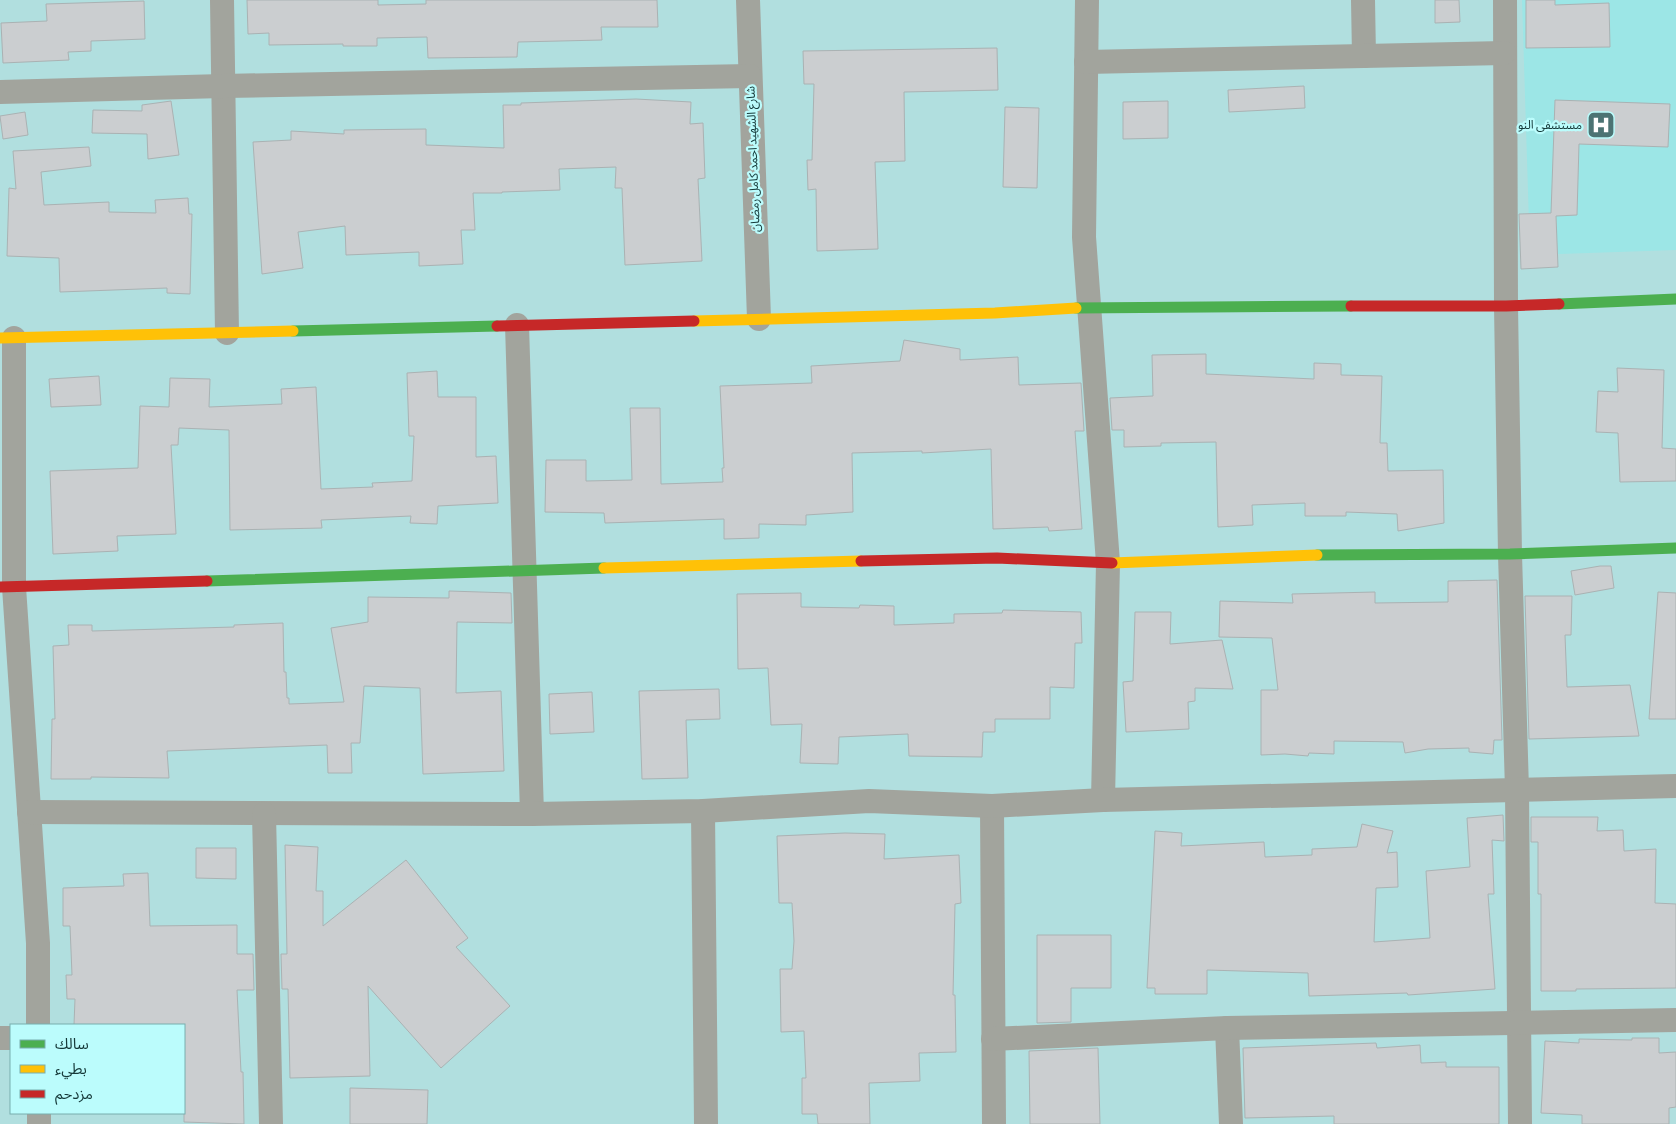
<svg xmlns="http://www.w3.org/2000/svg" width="1676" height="1124" font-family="Manrope,'Noto Sans Arabic',sans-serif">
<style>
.built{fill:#9ce6e6}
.building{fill:#cbced0;stroke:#aab2b3}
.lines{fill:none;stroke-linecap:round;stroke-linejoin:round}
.street{stroke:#a2a49d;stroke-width:24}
.fast{stroke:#4caf50;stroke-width:11}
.slow{stroke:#ffc107;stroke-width:11}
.jam{stroke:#c62828;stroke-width:11}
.labels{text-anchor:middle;stroke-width:4.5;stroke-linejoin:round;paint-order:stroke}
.poi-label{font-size:12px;fill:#153939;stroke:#bbfcfc;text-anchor:end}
.street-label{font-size:12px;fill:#153939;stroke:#bbfcfc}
</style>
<rect width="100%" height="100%" fill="#b1dfdf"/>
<path class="built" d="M1522,0H1676V250L1530,255Z"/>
<g class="building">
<path d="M247,0H378V5L426,4V0H657L658,27H601L602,40L518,42L517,57L428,58L427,37L377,38V46H343V44L269,45V33L248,34Z"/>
<path d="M1435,0H1459L1460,22L1435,23Z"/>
<path d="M1526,0H1555V5L1609,3L1610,47L1526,48Z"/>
<path d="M144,1L145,39L91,41V51L68,52L69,60L3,63L1,23L47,21L46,4Z"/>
<path d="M997,48L998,90L904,92L905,161L875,162L878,249L817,251L816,189L808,190L807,160H812L814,84H804L803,51Z"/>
<path d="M1304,86L1305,108L1229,112L1228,90Z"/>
<path d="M636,99L691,102L690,124L703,123L705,178L698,179L702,261L625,265L622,188H615L616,167L559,169L560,190L502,192V193H473L475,230H461L463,264L419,266V252L346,255L345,226L298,232L303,268L262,274L253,142L291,140V131L344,134V130L426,129V145L504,148L503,105H521V103Z"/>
<path d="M1555,100L1670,104L1668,147L1579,144L1577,215L1556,216L1558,267L1521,269L1519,214L1551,213Z"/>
<path d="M171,101L179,155L148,159L147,134L92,133L93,110L142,111V105Z"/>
<path d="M1168,101V138L1123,139V102Z"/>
<path d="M1005,107L1039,108L1037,188L1003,187Z"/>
<path d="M25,112L28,135L3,139L0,116Z"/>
<path d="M89,147L91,166L41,172L44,205L109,202V212L156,213L155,200L188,198L189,214H192L190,294L167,293V288L60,292L59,258L7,256L9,188L16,189L13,151Z"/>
<path d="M904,340L960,349V360L1018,357L1019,385L1081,383L1084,431H1075L1082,529L1049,531L1048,527L993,529L991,449L922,453V451L852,453L853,512L806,515V525L759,524V538L724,539V519L605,523L604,513L545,512L546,460H586V481L632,480L630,408H660L661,484L723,482L722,468H724L720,386L812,383L811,366L900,361Z"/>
<path d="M1206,354V374L1314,379V363L1341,364V375L1382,376L1380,443H1387L1388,471L1443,470L1444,523L1398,531L1397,514L1346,512V516H1305V503L1252,505L1253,525L1218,527L1216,442L1161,443V446L1124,447V430H1112L1110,398L1153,396L1152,355Z"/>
<path d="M1617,368L1664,370L1662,448L1676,449V481L1620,482L1618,433L1596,432L1598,391L1618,392Z"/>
<path d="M437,371L438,397H476V457L496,456L498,503L438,506L437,524L410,523L411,516L321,520L322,528L230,530L229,430L179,428L178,445H171L176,534L117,536L118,551L53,554L50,471L138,468L140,406L169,407L170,378L210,379L209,407L282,404L281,389L316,387L321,489L373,487L372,483L412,481L414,436H409L407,373Z"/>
<path d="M99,376L101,405L51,407L49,379Z"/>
<path d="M1600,566H1611L1614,588L1575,595L1571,571Z"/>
<path d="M1497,580L1502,740H1494L1493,754L1469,752V748L1428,749L1405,753L1403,742L1334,741V754L1309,753L1308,756L1285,754L1261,755V690H1278L1272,638L1219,637L1220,601L1293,603L1292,594L1375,592V603L1448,602V581Z"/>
<path d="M449,591L511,593L512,623L457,622L456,693L501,691L504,771L423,774L420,688L364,686L360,743H351L352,773H328L327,745L167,751L169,778L91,777V779H51L52,719H55L53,646L69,645L68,625H92V631L234,627V625L283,623L284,672H286L287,698H289V704L344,702L331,628L368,622V597L449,598Z"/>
<path d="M1658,592L1676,593V719H1649Z"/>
<path d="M801,593V607L859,608L860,605L894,606V625L954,623V614L1002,613L1003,610L1081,612L1082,643H1075L1074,688L1050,687V719H995V732H983L982,757L909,756L908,734L839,737L838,764L800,763L802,724L771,725L768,668L738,669L737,594Z"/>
<path d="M1525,596H1572L1571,635H1565L1567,687L1630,685L1639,736L1529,739Z"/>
<path d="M1135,612H1171L1170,644L1222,640L1233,689L1195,688V701L1188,702L1189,729L1126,732L1123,682L1133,681Z"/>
<path d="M719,689L720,719L686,720L688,778L642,779L639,691Z"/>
<path d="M592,692L594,732L550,734L549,694Z"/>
<path d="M1503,815L1504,841L1492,840L1494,894H1488L1495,989L1408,995L1407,993L1309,996L1308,973L1207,970V994H1155V988H1147L1155,831L1182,833L1181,846L1264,842L1265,857L1312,855V849L1357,847L1362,824L1393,831L1387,853L1397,852L1398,887L1376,888L1374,942L1430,938L1426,871L1470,867L1467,818Z"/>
<path d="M1531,817H1598L1597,831L1623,830L1624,851L1656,849L1655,903L1676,904V988L1576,989V991H1541V894H1538V842H1531Z"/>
<path d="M845,833L885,834L884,859L959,855L961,903L955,904L953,995H955L956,1052L919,1053L920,1081L869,1083L870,1124H818L817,1114H802V1078H806L804,1031L781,1032L780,969H792L794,941L792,903H779L777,836Z"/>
<path d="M285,845L318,847L316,891H323V926L406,860L468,938L456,947L510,1006L441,1068L368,986L370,1076L290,1078L288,989H282L281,954H287Z"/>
<path d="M196,848H236V879L196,878Z"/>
<path d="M148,873L150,926L237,925V954H253L254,990H237L241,1072H243L244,1124L184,1122V1025H74L75,999H67L66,975H72L70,926H63V888L124,886L123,874Z"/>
<path d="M1037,935H1111V988H1071V1022L1037,1023Z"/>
<path d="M1632,1038H1659V1053L1676,1052V1107L1669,1108V1124H1582V1115L1541,1113L1545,1041L1579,1043V1039L1632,1040Z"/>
<path d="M1376,1043L1377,1048L1420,1045L1421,1063L1446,1062V1067H1499V1124H1334V1116L1245,1118L1243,1048Z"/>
<path d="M1098,1048L1100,1124H1030L1029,1051Z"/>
<path d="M350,1088L428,1090L427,1124H350Z"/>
</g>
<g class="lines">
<g class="street">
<path d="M222,0L227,333"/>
<path d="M748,0L759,319"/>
<path d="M1087,0L1084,237L1108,563L1103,800"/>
<path d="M1363,0L1364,56"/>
<path d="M1505,0L1506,306L1510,554L1517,790L1520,1124"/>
<path d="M1086,62L1504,53"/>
<path d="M0,92L223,86L750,76"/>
<path d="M517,325L532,814"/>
<path d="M14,338V587L38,943V1025"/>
<path d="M992,806L994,1124"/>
<path d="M703,811L706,1124"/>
<path d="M29,812L532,814L703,811L869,801L992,806L1103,800L1676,786"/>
<path d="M264,814L271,1124"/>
<path d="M1227,1028L1231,1124"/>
<path d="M0,1038H11"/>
<path d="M993,1039L1227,1028L1676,1020"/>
<path d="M39,1113V1124"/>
</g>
<g class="fast">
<path d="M1559,304L1676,299"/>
<path d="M1076,308L1351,306"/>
<path d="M293,331L497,326"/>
<path d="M1317,555L1510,554L1676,548"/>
<path d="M207,581L604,568"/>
</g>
<g class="slow">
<path d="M694,321L995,313L1076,308"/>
<path d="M0,338L293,331"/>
<path d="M1112,563L1317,555"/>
<path d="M604,568L861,561"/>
</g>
<g class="jam">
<path d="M1351,306H1506L1559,304"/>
<path d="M497,326L694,321"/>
<path d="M861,561L997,558L1112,563"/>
<path d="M0,587L207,581"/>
</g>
</g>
<defs>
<symbol id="hospital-square" viewBox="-11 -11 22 22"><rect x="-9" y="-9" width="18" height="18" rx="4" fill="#4c7373" stroke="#bbfcfc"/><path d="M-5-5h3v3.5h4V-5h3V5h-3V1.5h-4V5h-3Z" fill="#fff"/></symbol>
</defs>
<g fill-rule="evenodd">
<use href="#hospital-square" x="1585" y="109" width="32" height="32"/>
</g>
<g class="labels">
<g class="poi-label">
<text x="1582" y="129">مستشفى النو</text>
</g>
<g class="street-label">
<text transform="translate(753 159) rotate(-92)" y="4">شارع الشهيد احمد كامل رمضان</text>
</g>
</g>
<rect x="10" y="1024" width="175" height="90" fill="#bbfcfc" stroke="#79aeae"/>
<rect x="20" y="1040" width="25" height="8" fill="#4caf50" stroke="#79aeae"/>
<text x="55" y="1049" font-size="15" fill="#153939">سالك</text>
<rect x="20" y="1065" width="25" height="8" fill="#ffc107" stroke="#79aeae"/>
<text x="55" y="1074" font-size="15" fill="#153939">بطيء</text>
<rect x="20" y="1090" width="25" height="8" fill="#c62828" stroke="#79aeae"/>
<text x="55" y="1099" font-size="15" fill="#153939">مزدحم</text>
</svg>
